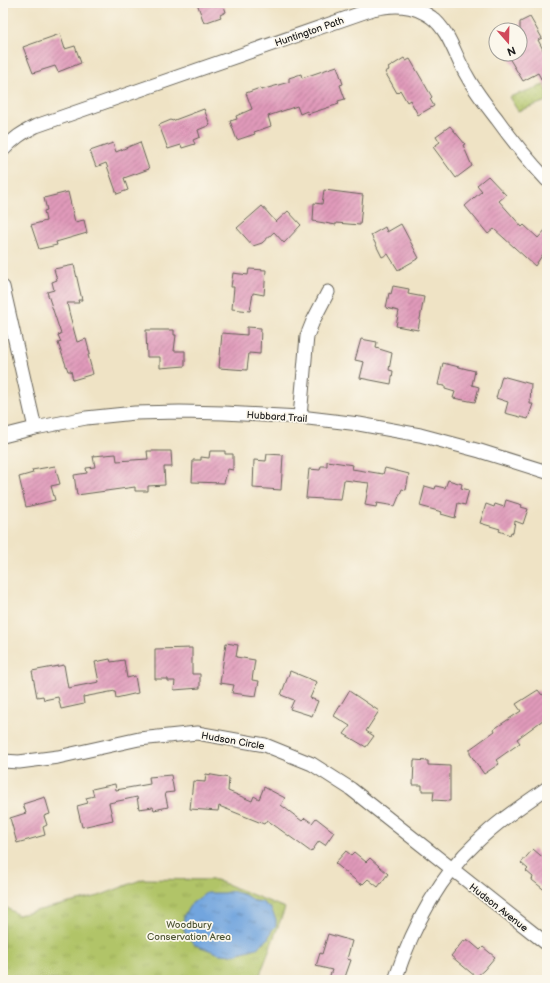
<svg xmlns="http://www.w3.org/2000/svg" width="550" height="983" font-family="'Balsamiq Sans',sans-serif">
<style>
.grass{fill:url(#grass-dots);stroke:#667042}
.park{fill:url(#park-tufts);stroke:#667042}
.water{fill:url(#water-ripples);stroke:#47607d}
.building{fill:url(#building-hatch)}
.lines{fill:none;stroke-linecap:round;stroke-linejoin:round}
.street-casing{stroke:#666257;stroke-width:15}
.street{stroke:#fff;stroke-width:13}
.labels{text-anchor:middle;stroke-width:3.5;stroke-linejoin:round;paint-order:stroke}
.street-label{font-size:10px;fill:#1c1c1c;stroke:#fbf7ec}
.park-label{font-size:10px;fill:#505736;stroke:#fbf7ec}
</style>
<defs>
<pattern id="grass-dots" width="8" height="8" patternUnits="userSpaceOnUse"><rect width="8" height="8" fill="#b1c467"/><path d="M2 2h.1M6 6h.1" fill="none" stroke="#98a859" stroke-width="1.8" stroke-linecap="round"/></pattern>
<pattern id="park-tufts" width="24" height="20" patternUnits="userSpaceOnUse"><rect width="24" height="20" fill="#b1c467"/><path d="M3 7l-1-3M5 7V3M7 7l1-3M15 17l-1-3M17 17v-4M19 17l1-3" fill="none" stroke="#98a859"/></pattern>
<pattern id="water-ripples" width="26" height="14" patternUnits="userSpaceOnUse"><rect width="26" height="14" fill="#72a5de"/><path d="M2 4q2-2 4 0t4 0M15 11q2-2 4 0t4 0" fill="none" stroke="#5d86b3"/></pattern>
<pattern id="building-hatch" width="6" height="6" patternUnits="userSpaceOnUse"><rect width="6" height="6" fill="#e09aba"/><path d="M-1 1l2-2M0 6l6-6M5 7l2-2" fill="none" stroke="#b57d96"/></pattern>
</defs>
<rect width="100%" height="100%" fill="#fbf7ec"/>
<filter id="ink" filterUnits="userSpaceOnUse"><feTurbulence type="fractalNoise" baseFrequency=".025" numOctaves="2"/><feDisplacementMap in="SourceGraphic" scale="8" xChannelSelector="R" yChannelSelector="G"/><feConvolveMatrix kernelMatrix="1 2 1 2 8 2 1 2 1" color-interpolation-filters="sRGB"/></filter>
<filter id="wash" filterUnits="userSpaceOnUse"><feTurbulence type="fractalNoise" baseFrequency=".012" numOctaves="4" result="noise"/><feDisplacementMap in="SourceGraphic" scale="16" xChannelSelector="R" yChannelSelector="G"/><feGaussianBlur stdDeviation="0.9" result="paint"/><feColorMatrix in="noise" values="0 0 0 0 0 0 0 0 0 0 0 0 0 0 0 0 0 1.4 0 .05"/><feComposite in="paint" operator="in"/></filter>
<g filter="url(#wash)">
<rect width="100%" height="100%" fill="#efe3c5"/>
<path class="grass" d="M547,84V101L518,111L509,97Z"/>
<path class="park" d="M143,879L216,880L285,908L258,980H3V905L18,915L99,896Z"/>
<path class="water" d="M232,891L245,895L254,901L262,902L271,909L276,919V926L272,930L268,939L257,948L232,955L220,954L195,945L186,935L183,927L184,915L191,904L206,893H224Z"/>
<g id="blocks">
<g class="building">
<path d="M197,3H223L226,12L220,15L221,17L204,23Z"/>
<path d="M530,17L542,38L538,40L547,57V90L538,73L523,81L509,58L516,54H520V22Z"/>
<path d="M60,34L65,49L75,46L81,63L58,72L55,66L33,73L23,47Z"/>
<path d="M404,58L406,61L410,59L432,97L430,99L434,106L418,115L410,100L407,102L400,90L397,93L385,72L389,70L388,68Z"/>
<path d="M337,66L343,84L340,85L345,99L338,101L339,104L308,114L307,111L300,114L297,106L268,116L271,126L254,132L255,134L237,140L230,121L237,119L236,116L252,109L246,93L260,88L261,90L289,82V78L301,74L302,78Z"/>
<path d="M204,109L210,125L198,130L200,137L193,140L195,144L182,148L181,145L168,149L159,125L171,120L172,121Z"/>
<path d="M450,126L465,144L463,145L472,166L456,178L433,147L440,142L436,136Z"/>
<path d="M140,142L149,169L124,178L128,190L117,194L106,163L96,167L90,151L113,143L116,152Z"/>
<path d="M488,176L506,195L499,201L522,227L524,225L538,238L547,228V248L535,266L494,229L488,234L465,206L482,191L477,185Z"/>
<path d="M324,190L363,195L360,225L336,223V225L313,221L314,203L322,204Z"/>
<path d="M68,192L75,222L84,220L87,233L56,242L57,245L39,249L31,225L46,221L44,211L47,210L44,198Z"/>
<path d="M262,206L276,222L288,211L301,225L284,243L274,232L262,243L253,246L237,228Z"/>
<path d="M401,224L419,258L398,270L388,254L382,257L371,235L385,227L387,232Z"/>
<path d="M74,265L82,300H78L79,303H67L69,312L77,342L86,339L90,354L88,355L93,374L73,380L71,371H68L58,343L61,342L58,335L61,334L47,292L54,290L52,282L57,280L54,269Z"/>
<path d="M249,269L266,270L264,295L253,293L250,311L232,309L234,287H231L233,273L248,275Z"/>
<path d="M393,286L409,289L408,294L424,297L418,330L396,326L399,311L386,308L389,293L391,294Z"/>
<path d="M247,327L261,328L260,354L249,353L247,370L219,368L222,333L247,335Z"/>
<path d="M146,330H174V335H176L174,351H185V366L160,368V357H147Z"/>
<path d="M361,339L377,342L376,348L392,353L389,370L393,371L391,384L360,378L364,362L355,360Z"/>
<path d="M443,363L475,371L472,385L479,387L475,402L453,398L455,392L445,389V386L438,385Z"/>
<path d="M502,376L531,384L530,404H533L528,419L505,413L508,402L496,398Z"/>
<path d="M147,451H171L172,467H164L165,485L148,486V491H135V487L77,495L74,475L87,473L86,468L95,467L93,456L116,454L117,461L148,459Z"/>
<path d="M210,451H225V454H233V470L228,469L224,483L192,482L193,460H201V457L209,458Z"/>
<path d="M267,454L283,455L281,490L253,488L254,460L266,461Z"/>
<path d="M327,461L353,465L352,469L383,474L385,468L409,474L406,490L402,489L395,506L377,503L376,507L365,505L369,483L344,480L341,500L306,498L309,469L320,470L321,466H327Z"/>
<path d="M55,466L60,484L51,486L55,500L26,507L19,477L33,473L32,470Z"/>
<path d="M448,480L462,484L461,488L469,490L465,505L458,503L455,518L441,514L442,512L420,506L425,486L435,489L436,486L445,488Z"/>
<path d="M506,500L522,505L521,507L528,509L523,524L515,521L513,533L511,532L510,535L499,531L500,529L480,523L486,504L494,507L495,504L504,507Z"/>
<path d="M226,643L238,645L236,657L255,660L252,680L259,681L256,696L232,693L234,685L220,683Z"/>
<path d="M192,648V674H200V688L174,690L175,681H168V679H155V649Z"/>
<path d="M110,659L111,662L124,660L127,678L135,676L138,693L116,698L115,691L83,697L84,704L61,709L58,697L44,700L43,696L37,697L32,671L64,665L68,688L99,682L95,662Z"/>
<path d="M290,671L317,682L310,698L318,701L312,716L290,709L294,700L281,695Z"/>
<path d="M538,690L542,695L547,692V717L517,739L520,743L496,760L499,764L484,774L470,754V749L495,731L494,729L521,711L516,704Z"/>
<path d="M349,691L379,711L366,731L374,736L366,747L344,734L350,726L334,716Z"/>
<path d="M414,760L428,761V765L450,766V801L433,800L434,791H422V785H413Z"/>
<path d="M206,774L229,778L228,791L252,801L254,796L259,799L264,787L285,798L281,805L302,821L305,818L312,823L316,818L334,832L325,845L319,841L311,852L267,820L264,824L219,806L218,811L190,809L193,781L205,782Z"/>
<path d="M171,775L174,792L165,793L168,807L154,810L153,807L139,809L137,797L109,803L113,820L82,827L77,806L88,803L86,798L94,796L92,789L115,784L116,790L150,784L149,777Z"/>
<path d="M45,797L50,814L44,816L47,825L43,827L45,835L17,843L10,818L26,813L23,804Z"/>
<path d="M533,849L547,861V892L532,880L533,877L526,871L528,869L521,863Z"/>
<path d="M346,851L351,855L354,852L366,862L370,858L388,874L378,887L368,879L363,884L362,883L361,885L335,863Z"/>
<path d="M328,934L352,941L347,959L351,960L344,980H336L329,978L332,970L316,966L320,953L322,954Z"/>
<path d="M467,939L480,950L483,947L495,957L484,970L476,977L451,956L463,941L465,942Z"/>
</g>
</g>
</g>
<g filter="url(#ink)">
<use href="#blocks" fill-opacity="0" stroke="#666257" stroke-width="1"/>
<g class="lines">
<defs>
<g id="street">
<path d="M3,150C14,138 22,133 36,126L373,9C394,4 412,4 431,17C450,31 455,57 467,76C475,91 486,105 497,119C512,140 529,161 547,180"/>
<path d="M3,287L35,428"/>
<path d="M300,417L307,336L313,321L328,292"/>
<path d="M3,436L35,428L86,418L135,413L180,412L224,413L300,417L359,424L420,435L480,451L547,472"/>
<path d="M3,761L19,762L58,757L139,739L197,733L265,745L312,764L351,789L547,944"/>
<path d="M395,980C412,929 437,879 477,842C498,821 523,805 547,788"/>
</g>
</defs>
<use href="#street" class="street-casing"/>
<use href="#street" class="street"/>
</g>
</g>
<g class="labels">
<g class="street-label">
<text transform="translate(309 31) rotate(-19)" y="4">Huntington Path</text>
<text transform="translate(277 416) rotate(4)" y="4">Hubbard Trail</text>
<text transform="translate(233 740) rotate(10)" y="4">Hudson Circle</text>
<text transform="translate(499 907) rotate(38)" y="4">Hudson Avenue</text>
</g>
<g class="park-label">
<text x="189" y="928">Woodbury<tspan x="189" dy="12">Conservation Area</tspan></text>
</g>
</g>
<rect width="550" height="983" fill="none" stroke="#fbf7ec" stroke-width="16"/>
<g transform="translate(508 42) rotate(160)"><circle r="19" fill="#fbf7ec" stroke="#a29f99"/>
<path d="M0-3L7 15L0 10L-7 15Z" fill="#d1495b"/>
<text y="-6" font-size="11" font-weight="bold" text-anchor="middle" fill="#1c1c1c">N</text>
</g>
</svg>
